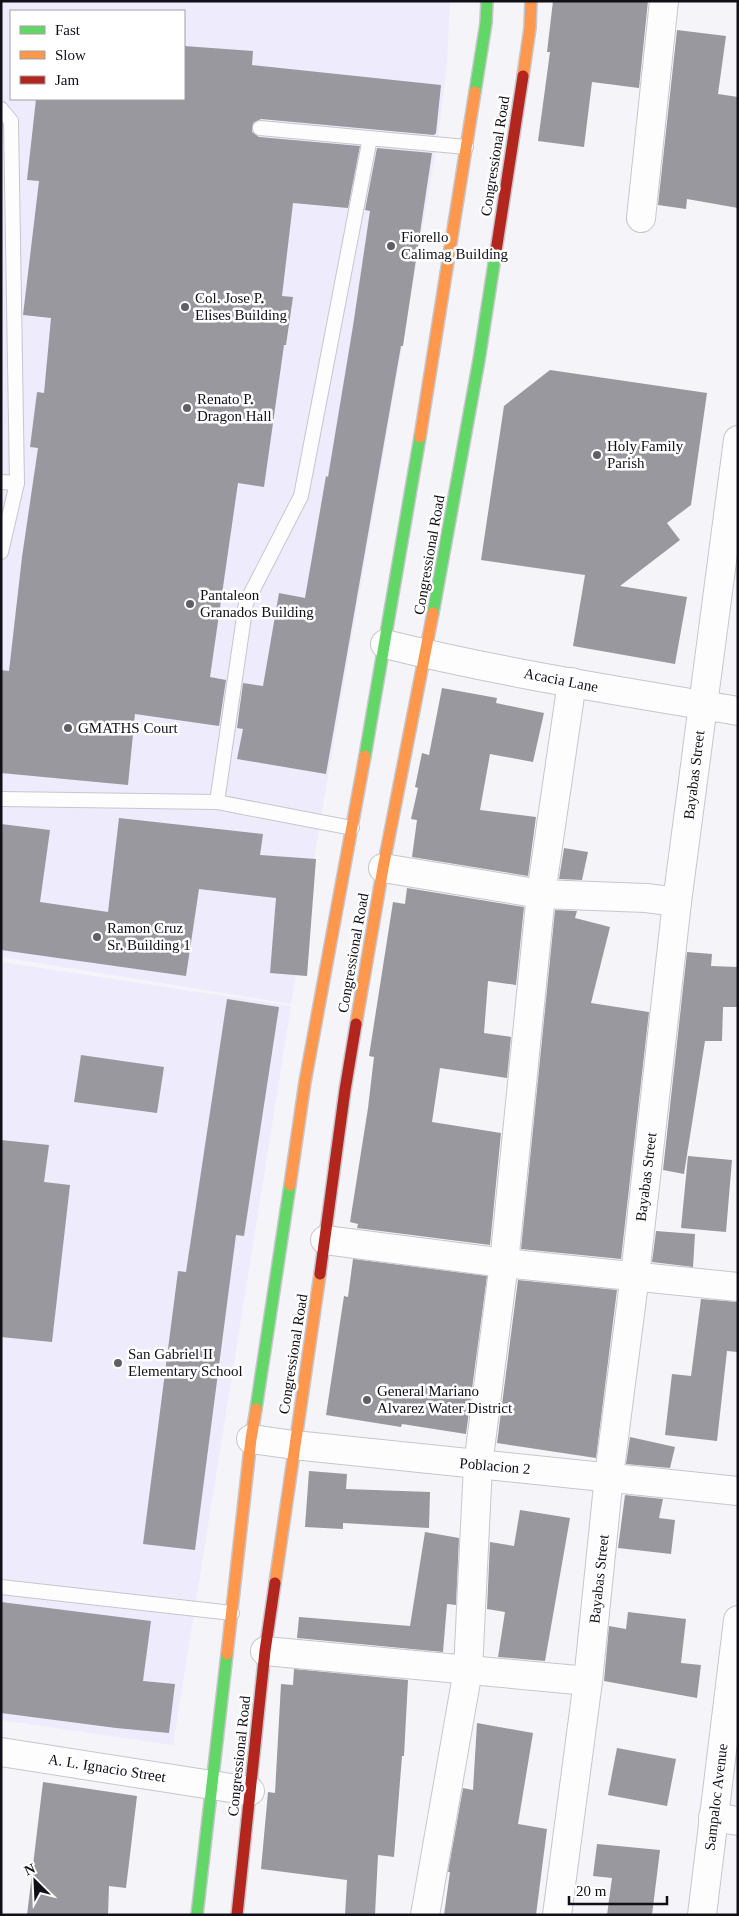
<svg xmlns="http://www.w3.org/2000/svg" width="739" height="1916" font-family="Georgia,serif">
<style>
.built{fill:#eeebfc;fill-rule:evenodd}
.building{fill:#99989f}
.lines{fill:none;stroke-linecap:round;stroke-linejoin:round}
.lane-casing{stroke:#c7c6cd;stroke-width:16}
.street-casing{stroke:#c7c6cd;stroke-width:30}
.fast-casing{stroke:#c7c6cd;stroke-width:14}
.slow-casing{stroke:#c7c6cd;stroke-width:14}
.jam-casing{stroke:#c7c6cd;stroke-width:14}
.lane{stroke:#fdfdfe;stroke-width:14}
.street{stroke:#fdfdfe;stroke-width:28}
.fast{stroke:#63d668;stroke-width:11}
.slow{stroke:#ff974d;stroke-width:11}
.jam{stroke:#b3261e;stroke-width:11}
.poi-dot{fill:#605f67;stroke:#fff;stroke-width:2}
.labels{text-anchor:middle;stroke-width:5;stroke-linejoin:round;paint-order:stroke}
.street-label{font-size:15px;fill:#110f18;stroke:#fff}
.poi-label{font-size:15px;fill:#110f18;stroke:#fff;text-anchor:start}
</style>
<rect width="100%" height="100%" fill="#f4f4f9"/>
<g class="built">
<path d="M1,1H450L447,64L437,144L320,822L291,1004L1,957ZM11,11H184V99H11Z"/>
<path d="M1,962L291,1006L173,1745L1,1720Z"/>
</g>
<g class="building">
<path d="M553,1H648L639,88L592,82L584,147L538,141L550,52H547Z"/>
<path d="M677,30L726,36L718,94L738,97V208L687,199L686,209L658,205Z"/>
<path d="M184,46L253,51L252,65L441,85L436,133L434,135L261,119L253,123L252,132L259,137L360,146L348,208L293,203L282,296L293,297L286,345H284L264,487L238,483L210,677L226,680L219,726L135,714L128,785L1,773V670L9,671L22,557L38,448L30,447L37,392L44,393L51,318L23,315L39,181L27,180L36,99H184Z"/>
<path d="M377,148L432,153L403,346H401L326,774L237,759L243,729L237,728L243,683L263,686L279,593L305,598L326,476L328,477L353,326L370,211L365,210Z"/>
<path d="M550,370L707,393L691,505L667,523L680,540L620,586L687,597L675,664L573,646L585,575L481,560L504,406Z"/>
<path d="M442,688L497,698L496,703L544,713L533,762L490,754L480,810L536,817L528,876L412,857L417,820L411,819L418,788L415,787L422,753L429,755Z"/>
<path d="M119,818L263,834L260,855L316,859L307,976L270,973L276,898L199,889L186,976L1,950V824L50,830L40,902L108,912Z"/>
<path d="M564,848L588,852L582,880L559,879Z"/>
<path d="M407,888L524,907L516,985L488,981L484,1033L511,1037L507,1078L440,1068L432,1122L501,1133L490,1245L357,1228L358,1224L350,1222L368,1108L374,1057L369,1056L393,902L405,904Z"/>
<path d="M555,910L577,911L575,918L610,927L591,1003L649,1012L621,1259L521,1249Z"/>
<path d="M687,952L712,954L711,966L738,967V1007H723L722,1041H705L684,1174L663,1170Z"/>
<path d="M227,999L279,1007L244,1236L236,1235L195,1550L143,1544L178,1271L186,1272Z"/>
<path d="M81,1055L164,1067L157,1113L74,1102Z"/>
<path d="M1,1140L49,1145L44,1182L70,1185L52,1342L1,1337Z"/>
<path d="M688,1156L732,1160L726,1232L681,1228Z"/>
<path d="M656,1231L695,1234L693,1267L652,1262Z"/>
<path d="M353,1259L487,1276L466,1434L402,1424L401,1427L326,1415L344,1296L348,1297Z"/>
<path d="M518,1280L617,1290L596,1458L497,1443Z"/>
<path d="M701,1299L738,1302V1352L727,1351L717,1441L665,1435L672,1374L691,1376Z"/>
<path d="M630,1437L675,1447L670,1468L626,1464Z"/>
<path d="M309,1471L347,1474L346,1489L430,1492L429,1528L343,1523V1529L305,1527Z"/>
<path d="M625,1495L663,1499L659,1518L675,1520L671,1554L618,1548Z"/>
<path d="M520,1510L570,1518L545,1661L498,1657L505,1612L487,1609L490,1542L514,1546Z"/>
<path d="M425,1532L459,1538L456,1605L447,1604L443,1652L297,1638L299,1617L410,1626Z"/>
<path d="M1,1602L151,1621L143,1681L175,1684L169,1733L116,1728L1,1713Z"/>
<path d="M628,1612L686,1619L681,1663L701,1665L697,1698L604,1681L609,1626L626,1629Z"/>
<path d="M294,1669L408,1680L404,1756H402L394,1857L378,1855L375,1915H345L347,1880L261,1869L268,1792L275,1793L281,1684L293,1685Z"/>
<path d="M477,1723L533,1733L518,1824L547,1829L536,1915H444L450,1872H448L463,1788L473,1790Z"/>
<path d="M617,1748L676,1759L667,1806L608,1795Z"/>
<path d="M43,1782L137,1796L126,1888L109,1886L108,1915H27Z"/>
<path d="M597,1844L660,1850L652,1915H607L612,1878L593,1876Z"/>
</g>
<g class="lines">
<defs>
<g id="lane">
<path d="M1,109L11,121L17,483"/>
<path d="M260,128L466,147"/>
<path d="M1,482L17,483L1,552"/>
<path d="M1,799L217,802L352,828"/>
<path d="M217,802L246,603L301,496L370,138"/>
<path d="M1,1587L232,1613"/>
</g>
<g id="street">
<path d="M641,218L664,1"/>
<path d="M385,644C502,673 620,691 738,711"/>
<path d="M383,868L541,894L646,898L677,902"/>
<path d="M325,1240L504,1263L738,1287"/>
<path d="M251,1439L294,1445L738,1491"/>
<path d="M265,1651L588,1681"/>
<path d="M1,1752L250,1791"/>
<path d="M713,1817L738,1821"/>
<path d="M425,1915L468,1670L478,1465L504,1263L541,894L572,682"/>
<path d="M557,1915L588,1681L609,1476L635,1275L677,902L738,440"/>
<path d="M702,1915L738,1620"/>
</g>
<g id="fast">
<path d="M475,92L486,23L487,1"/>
<path d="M433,613L479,360L496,251"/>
<path d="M365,756L420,437"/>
<path d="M256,1409L290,1185"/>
<path d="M197,1915L227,1654"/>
</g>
<g id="slow">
<path d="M523,76L530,28L531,1"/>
<path d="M420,437L475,92"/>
<path d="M356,1024L383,868L433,613"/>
<path d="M290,1185L305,1082L365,756"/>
<path d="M275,1583L320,1274"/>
<path d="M227,1654L251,1439L256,1409"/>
</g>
<g id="jam">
<path d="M496,251L523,76"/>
<path d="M320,1274L345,1090L356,1024"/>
<path d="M237,1915L265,1651L275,1583"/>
</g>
</defs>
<use href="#lane" class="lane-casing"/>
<use href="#street" class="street-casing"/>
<use href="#fast" class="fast-casing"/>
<use href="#slow" class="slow-casing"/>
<use href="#jam" class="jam-casing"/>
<use href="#lane" class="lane"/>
<use href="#street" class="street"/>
<use href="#fast" class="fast"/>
<use href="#slow" class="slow"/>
<use href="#jam" class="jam"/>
</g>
<g class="poi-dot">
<circle cx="391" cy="246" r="5"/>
<circle cx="185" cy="307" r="5"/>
<circle cx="187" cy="408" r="5"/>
<circle cx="597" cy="455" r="5"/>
<circle cx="190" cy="604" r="5"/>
<circle cx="68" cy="728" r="5"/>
<circle cx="97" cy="937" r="5"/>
<circle cx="118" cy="1363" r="5"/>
<circle cx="367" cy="1400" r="5"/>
</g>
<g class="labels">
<g class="street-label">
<text transform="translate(495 156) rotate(-81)" y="5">Congressional Road</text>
<text transform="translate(429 555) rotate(-80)" y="5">Congressional Road</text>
<text transform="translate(561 680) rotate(11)" y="5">Acacia Lane</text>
<text transform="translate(694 775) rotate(-83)" y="5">Bayabas Street</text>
<text transform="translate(353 953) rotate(-80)" y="5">Congressional Road</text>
<text transform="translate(646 1177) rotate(-83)" y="5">Bayabas Street</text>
<text transform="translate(293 1354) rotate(-81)" y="5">Congressional Road</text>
<text transform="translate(495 1466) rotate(5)" y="5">Poblacion 2</text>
<text transform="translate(599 1579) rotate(-84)" y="5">Bayabas Street</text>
<text transform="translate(239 1756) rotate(-84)" y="5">Congressional Road</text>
<text transform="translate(107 1768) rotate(9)" y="5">A. L. Ignacio Street</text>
<text transform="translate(716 1797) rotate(-83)" y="5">Sampaloc Avenue</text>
</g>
<g class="poi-label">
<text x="401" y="242">Fiorello<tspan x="401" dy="17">Calimag Building</tspan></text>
<text x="195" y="303">Col. Jose P.<tspan x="195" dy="17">Elises Building</tspan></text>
<text x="197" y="404">Renato P.<tspan x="197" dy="17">Dragon Hall</tspan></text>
<text x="607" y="451">Holy Family<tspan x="607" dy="17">Parish</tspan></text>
<text x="200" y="600">Pantaleon<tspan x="200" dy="17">Granados Building</tspan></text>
<text x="78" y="733">GMATHS Court</text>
<text x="107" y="933">Ramon Cruz<tspan x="107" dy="17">Sr. Building 1</tspan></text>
<text x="128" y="1359">San Gabriel II<tspan x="128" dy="17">Elementary School</tspan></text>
<text x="377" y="1396">General Mariano<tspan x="377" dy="17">Alvarez Water District</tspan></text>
</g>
</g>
<rect width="739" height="1916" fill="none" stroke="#110f18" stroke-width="5"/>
<rect x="10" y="10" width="175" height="90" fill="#ffffff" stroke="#a09fa3"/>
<rect x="20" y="26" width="25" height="8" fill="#63d668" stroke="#a09fa3"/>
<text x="55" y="35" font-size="15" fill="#110f18">Fast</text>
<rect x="20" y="51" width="25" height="8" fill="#ff974d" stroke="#a09fa3"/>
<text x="55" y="60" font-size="15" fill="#110f18">Slow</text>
<rect x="20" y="76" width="25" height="8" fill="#b3261e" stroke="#a09fa3"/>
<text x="55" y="85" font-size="15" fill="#110f18">Jam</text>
<g transform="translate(35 1881) rotate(336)" stroke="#ffffff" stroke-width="4" paint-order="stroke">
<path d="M0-4L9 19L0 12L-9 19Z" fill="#110f18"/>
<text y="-8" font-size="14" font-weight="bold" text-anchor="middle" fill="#110f18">N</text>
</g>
<path d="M569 1896v8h98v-8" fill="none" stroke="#110f18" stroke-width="2.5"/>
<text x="576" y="1896" font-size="15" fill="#110f18" stroke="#ffffff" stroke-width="4" paint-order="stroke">20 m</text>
</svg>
